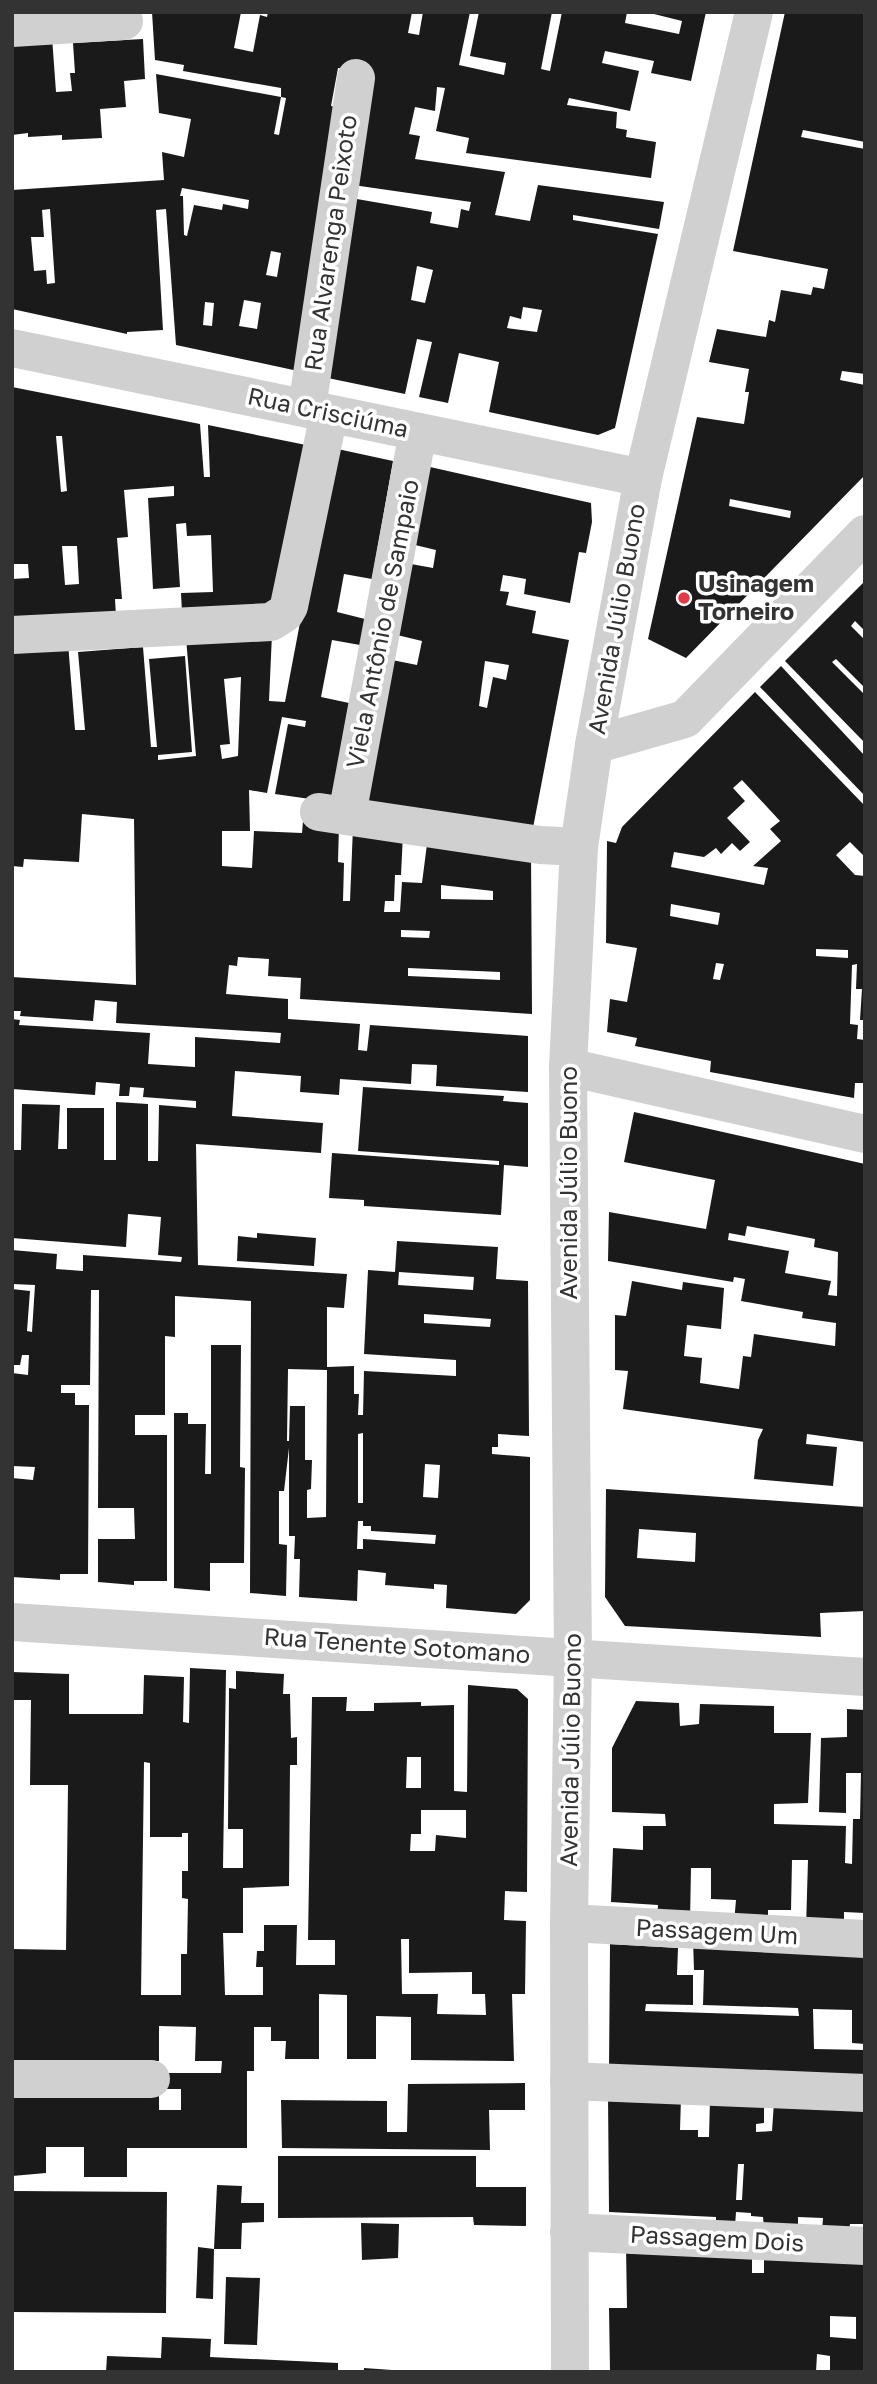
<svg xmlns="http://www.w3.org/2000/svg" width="877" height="2384" font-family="'Golos Text',sans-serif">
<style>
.building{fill:#1a1a1a;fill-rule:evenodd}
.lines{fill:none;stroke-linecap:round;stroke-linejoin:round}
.minor{stroke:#d0d0d0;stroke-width:38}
.poi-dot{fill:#e63946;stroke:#fff;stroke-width:2.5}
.labels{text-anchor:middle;stroke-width:7;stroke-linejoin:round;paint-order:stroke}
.street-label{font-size:24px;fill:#333;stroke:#fff}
.poi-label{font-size:24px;font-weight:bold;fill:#333;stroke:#fff;text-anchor:start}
</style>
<rect width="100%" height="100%" fill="#fff"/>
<g class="building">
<path d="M152,12H241L234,48L253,52L260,15L267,17L268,12H412L408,33L419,35L423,12H470L459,65L504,75L506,63L470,56L479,12H552L541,69L550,71L562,12H627L625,23L679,34L682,21L646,12H706L691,81L651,73L654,61L605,51L602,63L639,71L630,111L569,98L567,105L617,112L616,128L627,130L626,137L656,142L651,178L466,153L469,138L436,131L445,88L437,87L435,111L415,107L409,134L420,136L415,159L505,172L495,215L530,221L538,185L664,202L659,229L573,215V220L658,234L615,428L598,435L489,412L499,362L459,353L448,403L419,397L432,342L417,339L405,394L323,377L351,198L432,212L430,223L458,228L461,209L469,211L471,202L353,185L344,69L338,68L331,106L337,107L298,371L176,345L166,209L156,210L163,330L127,332V334L12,309V190L164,180L162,152L184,157L191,119L159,113L156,74L281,97L274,134L279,135L286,98L281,97V88L183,71L184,65L155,60ZM182,188L249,200L248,209L223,204L222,210L194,205L187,236L184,235L183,196H180ZM50,209L55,283L47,284L46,270L34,271L31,237H44L42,210ZM271,251L281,253L277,277L266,275ZM417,266L433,270L425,303L411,300ZM244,300L261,303L257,329L239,326ZM205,302L214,303L212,326L203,325ZM523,307L542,310L537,332L507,328L510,316L521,319Z"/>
<path d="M785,12H865V142L803,130L801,137L865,149V374L842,371L840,380L865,385V475L686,658L648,639L697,417L744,424L749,392H745L749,369L709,362L717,329L766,337L769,320L775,322L781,290L811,295L813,287L824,289L828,269L733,251ZM730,499L791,511L790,518L729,506Z"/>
<path d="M52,37L56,92L72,91L70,73H75L73,43L143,39L145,79L124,81L126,107L100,109L102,138L62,140V135L28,137V133L12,135V39Z"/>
<path d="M12,387L200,424L204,477H210L208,425L306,445L280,589L265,609L182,613L181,593L213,592L211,535L187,536L186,523L176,524L180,587L153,589L148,498L174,496V486L124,490L128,537L117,538L122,599H115L116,616L12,621V579L29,578L28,564H12ZM56,436H62L67,491L61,492ZM62,546H77L79,584L65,585Z"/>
<path d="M333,448L393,461L372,579L344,574L337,612L365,619L360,645L332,640L321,697L349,703L331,802L275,794L288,724L305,727L306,721L282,717L267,793L249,790L250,831H222V866L252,868L254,831L302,833L303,821L339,825L338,862L344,863L343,901H350L353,827L403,834L401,875H395L394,901H385L384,912H400L402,882L422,883L427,844L531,851L532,1014L300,999L301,978L268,976L269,959L238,957L237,966L229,965L226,994L288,999V1019L360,1024L358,1050L367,1051L370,1025L528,1036V1092L436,1086L437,1065L412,1064L411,1084L340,1079L339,1095L300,1092L301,1076L235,1071L232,1116L323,1123L321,1153L196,1144L198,1265L347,1274L344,1308L327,1307V1367L354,1366V1394H359L358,1415H363L364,1371L456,1376V1360L364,1354L368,1270L395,1272L397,1241L498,1247L496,1279L528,1281L529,1436L498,1434V1447H492V1454L530,1457V1600L516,1614L446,1608L447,1585L434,1584V1589L385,1585L386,1573L358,1570L357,1601L299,1597L300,1559H294L295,1536H289V1448L284,1491H279V1544L287,1545L286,1596L250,1593L251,1301L175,1296V1337L165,1336V1415H135V1435H167V1581H134V1585L98,1582V1539H135L134,1508H98L99,1290H91L90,1385H61V1393H75V1405H89L88,1574H60V1580L12,1577V1478L33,1480L35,1467L12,1466V1373L28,1375L29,1355H22L20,1365H12V1289L30,1291L27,1331L32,1332L35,1285L12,1284V1250L57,1254L56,1269L83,1271V1255L181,1262L182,1257L158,1255L161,1217L128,1214L126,1247L12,1238V1150H21L22,1104L60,1105L58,1149H67V1108H104V1160H116V1102L148,1104V1161H158L159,1105L196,1108V1101L143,1097L144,1088L130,1087L129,1096H119L120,1084L96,1082L95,1095L12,1089V1019L20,1020L19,1025L150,1033L148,1064L195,1067V1037L280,1043L281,1033L116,1023L117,1002L95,1000L93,1021L20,1016L21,1011H12V977L136,985L134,819L82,814L79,862L24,859L23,867L12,866V646L68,643L75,730H85L78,652L143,647L151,747H157L149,659L185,656L192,752L158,755V760L196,756L186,638L272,634L269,701L285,702ZM241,677L238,756L222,759L220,745L230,744L224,679ZM441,885L493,891V900L441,899ZM401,930L430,931L429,938L401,937ZM408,968L500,972V980L408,976ZM399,1272L474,1277L473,1290L398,1285ZM424,1314L491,1319L490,1327L424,1323ZM288,1369L327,1370L326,1517L307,1518V1490L311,1489L312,1460H305V1406H290L289,1441H287ZM363,1433V1503H358V1434ZM425,1464L440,1465L438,1498L423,1497ZM358,1521H363V1526H371V1531L436,1535L435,1544L363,1539V1549H357Z"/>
<path d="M430,467L591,503L592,522L586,553L579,552L570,603L524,594L526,579L503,575L500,591L509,592L506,605L536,611L532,633L569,640L532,833L364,807L392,660L417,665L422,641L397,635L411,564L433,568L436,550L415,545ZM485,661L509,665L506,680L493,677L487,708L479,706Z"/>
<path d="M865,581V631L855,621L851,626L865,640V688L836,659L832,662L865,695V743L785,661Z"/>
<path d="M781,666L865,756V796L760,687Z"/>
<path d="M755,692L865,806V857L850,842L836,855L855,875L865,876V1020H860L862,989H856L857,964L852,965L850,1024L858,1025L857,1039L865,1040V1083H855L854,1098L710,1072L711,1061L635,1046L637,1038L607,1032L610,999L627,1002L637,948L606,943L607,841L616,843L622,827ZM742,780L780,821L770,829L781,841L753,866L768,868L764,885L671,867L674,852L704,857L716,848L721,854L732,843L740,851L750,842L727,818L745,801L733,788ZM671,904L720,913L718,925L670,916ZM816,949L848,950V958L816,956ZM716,963L724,964L720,980L713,979Z"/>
<path d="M363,1087L504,1096L503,1101L528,1103V1167L504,1165L501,1215L364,1206V1200L329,1198L332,1153L499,1165V1161L358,1151Z"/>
<path d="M634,1112L865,1164V1442L807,1434L806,1444L837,1447L833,1486L754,1479L758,1440L763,1429L623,1409L628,1371L615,1370V1315L626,1316L632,1281L682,1290L683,1282L724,1288L721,1329L687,1325L684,1356L702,1358L700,1383L739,1389L743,1356L751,1357L754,1334L835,1346L836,1323L802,1318L803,1312L741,1301L745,1279L734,1277L733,1282L608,1261L609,1212L706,1229L715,1180L624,1162ZM747,1226L815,1239L814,1247L838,1252L837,1296L828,1295L831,1281L785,1273L789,1251L728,1240L729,1233L745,1236Z"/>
<path d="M257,1233L316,1238L314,1266L237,1261L238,1236L257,1238Z"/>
<path d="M211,1345H241L240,1467L245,1468L244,1563H210V1591L174,1588V1413H188V1424H206L205,1474H211Z"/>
<path d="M606,1489L865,1507V1611L820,1613L821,1637L625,1626L605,1597ZM639,1529L696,1533L695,1562L637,1558Z"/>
<path d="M190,1668L226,1670L223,1868H243V1829H228L229,1688L236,1689V1671L284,1674L283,1694H290L291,1738L297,1737V1765H290L289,1886L243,1888V1933H223L225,1995H263V1967H256L257,1951H264V1925H297L296,1965H335V1940H308L312,1697H347L346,1711H374V1703L421,1702V1706L454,1705V1791L467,1792L468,1685L517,1689L528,1699L527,1892L505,1891L504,1920L526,1921L525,1994H512L514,2061L411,2060V2017L376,2016V2059H347V1995L319,1994V2059H285L286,2041H271V2027H254V2071H247V2148H127V2177H84V2147H46V2173L12,2176V2083L159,2086V2110H181V2089H167V2073H221L222,2061H195L196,2027L159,2026V2061H125L12,2071V1949L66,1950L68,1785H30L31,1700H12V1672L69,1674V1714H143L144,1675L184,1677L183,1722L189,1723ZM407,1757H421V1788H406ZM144,1762L150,1763V1837H182V1833H188V1871H182V1898L188,1899L187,1954H181V1995H141ZM421,1810H466V1838L436,1835L435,1851H410L411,1834H421ZM401,1939H409V1973L472,1972V1994H485L486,2015L437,2014L438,1994H402Z"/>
<path d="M636,1701L679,1703L680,1726L699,1724L700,1704L774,1706V1733H811L808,1803L774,1804V1824L846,1826L845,1863L852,1864L853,1819H860L861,1773H846V1813L819,1812L821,1738L847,1737V1709L865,1710V1913L844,1912V1930L806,1928L808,1860H792L791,1910H768V1925L734,1923L736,1900L711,1899V1868H691L690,1921L657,1918L658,1905L611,1902L613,1848L643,1850V1826H666L665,1814L612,1812V1748Z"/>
<path d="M693,1939L865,1947V2044L852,2043V2010L813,2009L814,2049L865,2050V2084L609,2070L610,1944L678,1948L677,1975H693V2005L646,2004L645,2011L799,2016L798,2008L703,2005L704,1970H694Z"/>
<path d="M525,2083V2110H489L490,2150L282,2148L281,2100L387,2101V2132H407L408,2084Z"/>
<path d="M608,2095L681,2098L680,2130H698V2137H709L710,2099L764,2101V2123L756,2124V2132L772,2131L774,2102L865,2105V2224H850L849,2232L822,2231L823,2218L798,2217V2229L764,2228L763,2217L751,2216V2213L736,2212L735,2226L716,2225V2217L609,2212ZM738,2164H744L742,2200H736Z"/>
<path d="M278,2156H476V2187H526V2226L474,2225L473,2217L278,2218Z"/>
<path d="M217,2185L242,2186L241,2203H264V2222L242,2223L241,2249H214Z"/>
<path d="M12,2191L167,2192L166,2313L12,2312Z"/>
<path d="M361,2223L399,2224L398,2258L362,2260Z"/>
<path d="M198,2247L214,2249L213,2299L196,2298Z"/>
<path d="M626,2247L752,2253V2273H764V2259L865,2258V2372H830V2356L817,2354L816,2372H610L609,2308H627ZM830,2316L856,2317V2339L830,2337Z"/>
<path d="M226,2277L260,2278L257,2345L224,2344Z"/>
<path d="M162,2337L211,2339L210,2357L338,2363V2372H106L107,2356L161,2358Z"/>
<path d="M364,2368L392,2370V2372H364Z"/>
</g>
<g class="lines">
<g class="minor">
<path d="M12,28L124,21"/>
<path d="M12,348L643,478"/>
<path d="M307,408L356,78"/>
<path d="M12,635L271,622L285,613L289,606L329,414"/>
<path d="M594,745L685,719L865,534"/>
<path d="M319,812L540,845L579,847"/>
<path d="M347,815L418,432"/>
<path d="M568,1067L865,1134"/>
<path d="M12,1622L865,1677"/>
<path d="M569,1923L865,1939"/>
<path d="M12,2079H151"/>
<path d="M569,2081L865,2093"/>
<path d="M569,2232L865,2246"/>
<path d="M570,2372L569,1923L573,1658L568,1067L579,847L594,745L643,478L754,12"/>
</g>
</g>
<circle class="poi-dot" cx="684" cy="598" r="7"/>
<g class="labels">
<g class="street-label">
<text transform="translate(331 243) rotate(-82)" y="8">Rua Alvarenga Peixoto</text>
<text transform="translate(328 413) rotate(12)" y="8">Rua Crisciúma</text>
<text transform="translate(617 619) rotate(-80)" y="8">Avenida Júlio Buono</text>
<text transform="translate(383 624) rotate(-79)" y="8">Viela Antônio de Sampaio</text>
<text transform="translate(569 1183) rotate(-90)" y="8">Avenida Júlio Buono</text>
<text transform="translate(397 1646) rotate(4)" y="8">Rua Tenente Sotomano</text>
<text transform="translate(571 1750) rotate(-89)" y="8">Avenida Júlio Buono</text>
<text transform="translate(717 1932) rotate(3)" y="8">Passagem Um</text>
<text transform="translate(717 2239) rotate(3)" y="8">Passagem Dois</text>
</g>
<g class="poi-label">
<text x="698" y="592">Usinagem<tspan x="698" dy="28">Torneiro</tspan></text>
</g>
</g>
<rect width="877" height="2384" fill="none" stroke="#333333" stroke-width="28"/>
</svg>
